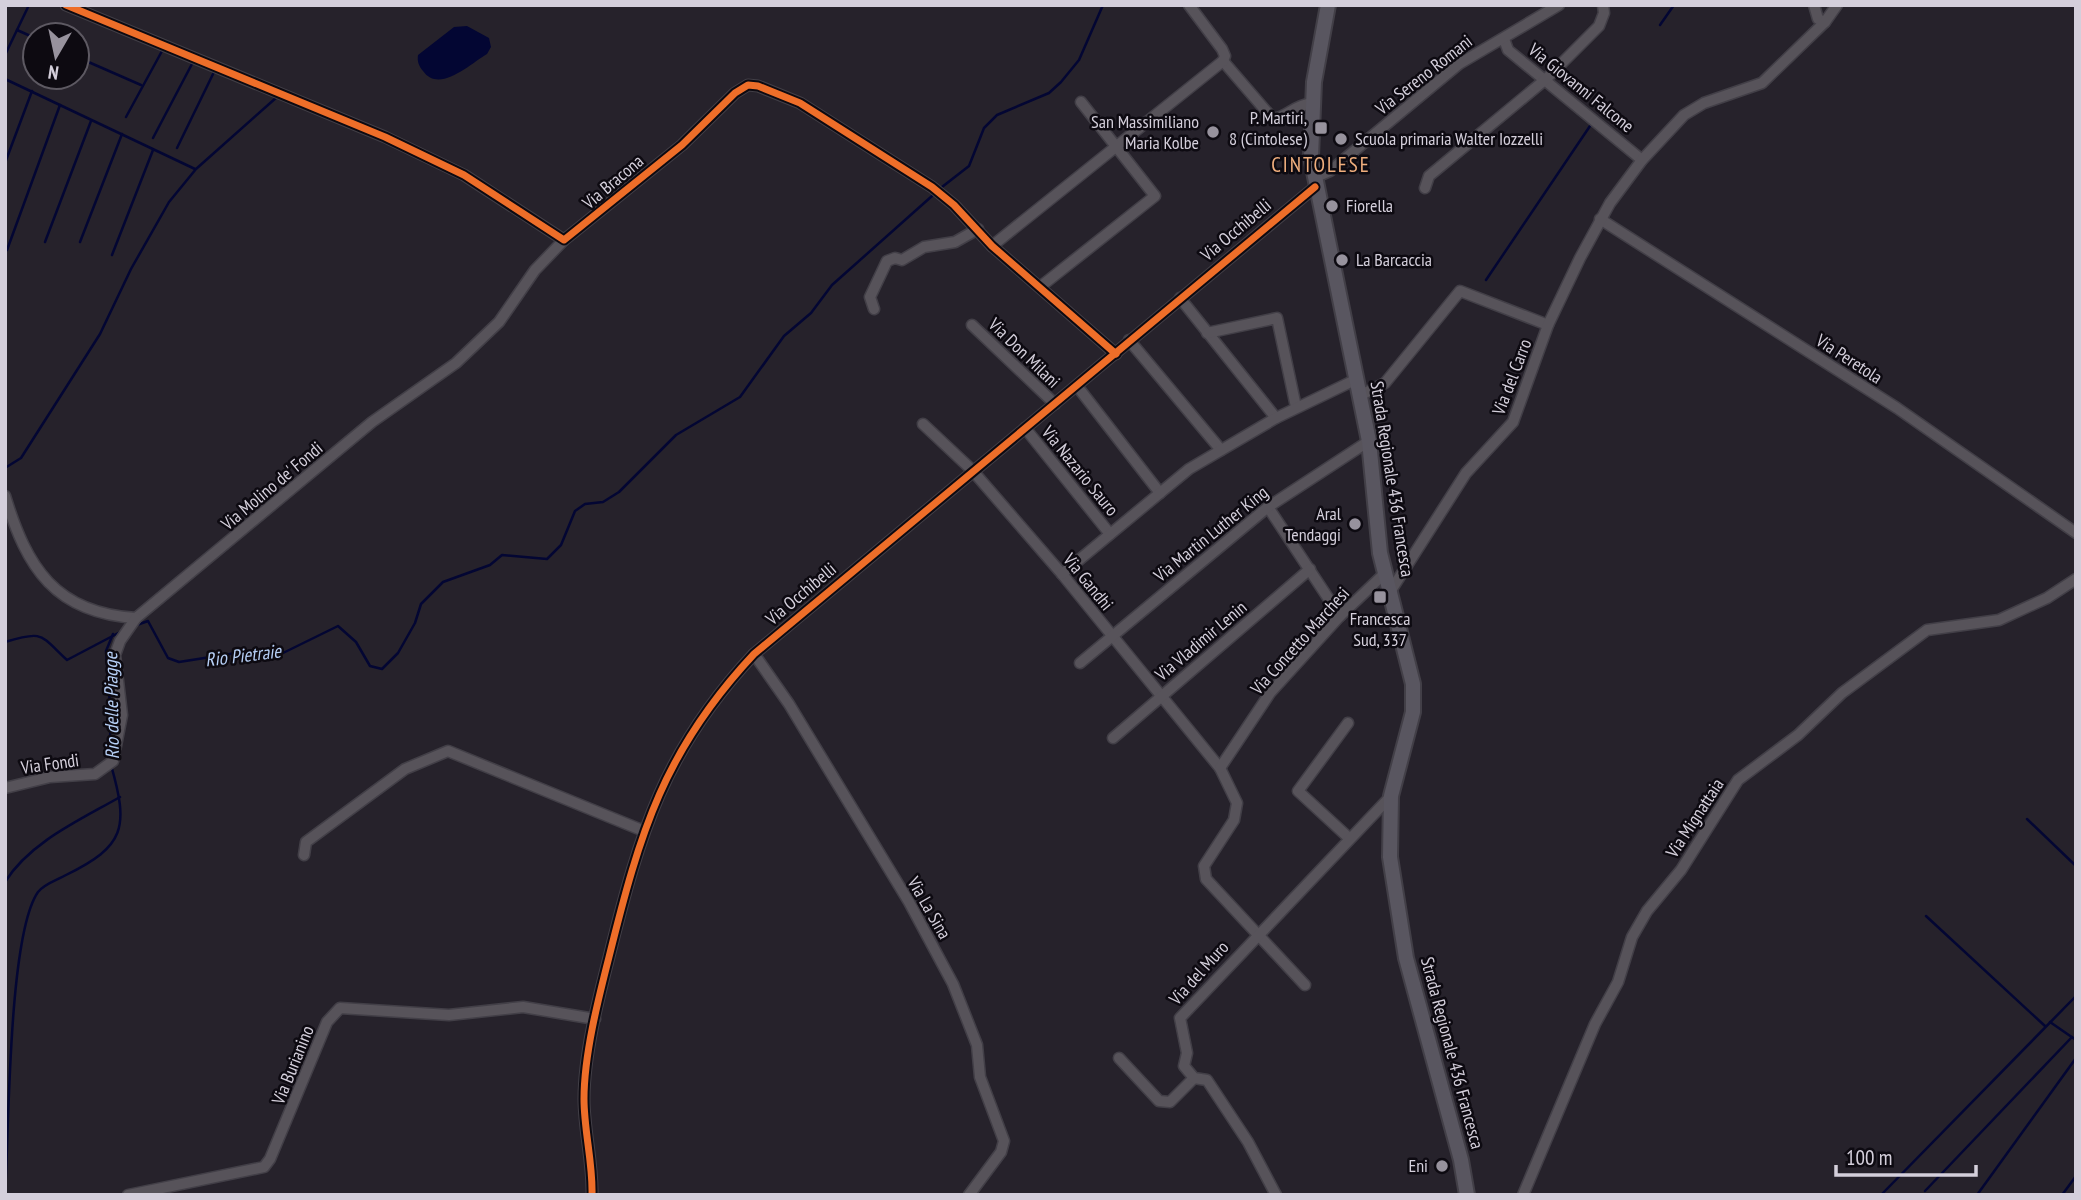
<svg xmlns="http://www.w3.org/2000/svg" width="2081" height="1200" font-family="'PT Sans Narrow',sans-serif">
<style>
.water{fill:#030633}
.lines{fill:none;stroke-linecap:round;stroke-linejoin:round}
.stream{stroke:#030633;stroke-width:2.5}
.street-casing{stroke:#423f47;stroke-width:13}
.secondary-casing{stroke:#423f47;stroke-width:18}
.street{stroke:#57535a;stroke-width:10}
.secondary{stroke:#595660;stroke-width:14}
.cycleway-casing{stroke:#0d0a11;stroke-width:11}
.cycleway{stroke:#ee6e29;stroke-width:7}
.poi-dot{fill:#97929d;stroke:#0d0a11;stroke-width:2.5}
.labels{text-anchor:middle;stroke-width:5;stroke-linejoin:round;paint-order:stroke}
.street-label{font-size:18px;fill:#d4cfdb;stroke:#0d0a11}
.poi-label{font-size:18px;fill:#d4cfdb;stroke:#0d0a11;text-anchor:end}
.water-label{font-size:19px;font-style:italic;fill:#b6cff6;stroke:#0d0a11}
.quarter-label{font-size:21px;letter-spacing:2px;fill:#efae7d;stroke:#0d0a11}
</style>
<rect width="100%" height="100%" fill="#26222b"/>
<path class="water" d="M467,26L489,38L491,47L487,54C470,64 439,94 423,71C419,66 417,62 418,55L454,27Z"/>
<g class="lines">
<g class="stream">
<path d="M1660,25L1674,5"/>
<path d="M17,30L35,38"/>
<path d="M5,55L29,5"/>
<path d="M77,57L141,85"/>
<path d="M5,79L195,169"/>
<path d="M126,117L162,51"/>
<path d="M153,138L193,62"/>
<path d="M177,148L214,72"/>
<path d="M5,163L32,91"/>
<path d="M942,187L969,166L984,128L997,115L1049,93L1061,82L1079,60L1103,5"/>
<path d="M45,242L91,121"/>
<path d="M80,242L122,134"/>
<path d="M7,250L60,105"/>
<path d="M112,255L153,150"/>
<path d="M1486,280L1592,123"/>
<path d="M5,468L21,458L100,334L131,269L169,202L196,169L277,97"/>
<path d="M134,626L148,621L168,658L179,662L249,651L283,653L338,626L356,642L370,666L382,669L398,653L415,623L421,604L443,582L490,565L502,555L547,559L561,545L575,511L585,504L603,502L619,492L676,435L740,397L784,336L811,313L832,285L932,196"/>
<path d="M5,642C44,630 40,635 67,660L124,630"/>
<path d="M109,758L111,719L106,651L113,634"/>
<path d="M2027,819L2076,866"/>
<path d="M5,882C30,842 80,820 120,797"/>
<path d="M1926,916L2045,1026"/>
<path d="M2050,1022L2076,1040"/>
<path d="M1925,1191L2072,1037"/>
<path d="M5,1195C9,1134 8,935 38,892C44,884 57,880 66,875C125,846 129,828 111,765"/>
<path d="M1881,1195L2076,996"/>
<path d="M1977,1195L2076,1058"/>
<path d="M2062,1195L2076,1176"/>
</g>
<defs>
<g id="street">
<path d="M66,5L385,137L464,175L564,240L682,145L735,93L748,85L758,86L800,103L932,187L954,205L992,246L1116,354"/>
<path d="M1814,5L1818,19L1825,22"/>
<path d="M1504,39L1508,50L1642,160"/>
<path d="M1223,61L1273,119C1287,117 1294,105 1313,103"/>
<path d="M1314,178L1330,171L1459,64L1559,5"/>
<path d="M1425,188L1429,176L1546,79L1599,26L1604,13L1603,5"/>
<path d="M1600,219L1897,408L2076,533"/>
<path d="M992,246L1223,61L1225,56L1222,49L1189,5"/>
<path d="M1040,287L1155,196L1081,102"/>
<path d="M1180,298L1276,418"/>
<path d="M874,309L870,297L887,261L895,258L902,260L924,247L955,242L978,229"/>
<path d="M972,325L1055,404"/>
<path d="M1207,333L1277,318L1296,407"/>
<path d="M1129,340L1221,450"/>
<path d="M1077,386L1160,493"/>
<path d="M1361,395L1385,383L1460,291L1548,325"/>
<path d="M923,424L972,470L1062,574L1220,768L1237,803L1234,820L1204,866L1206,879L1305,985"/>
<path d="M1025,428L1110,534"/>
<path d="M5,496C27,568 55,613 136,618L372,422L456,363L499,322L535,270L564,240"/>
<path d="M1268,507L1340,616"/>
<path d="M1062,574L1189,469L1276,418L1357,379"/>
<path d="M1390,592L1466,473L1513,422L1548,325L1580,258L1610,203L1642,160L1684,115L1704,103L1762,83L1825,22L1837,5"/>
<path d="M754,654L789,704L909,902L953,984L977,1045L980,1077L1004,1141L1001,1152L969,1195"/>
<path d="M1080,663L1268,507L1369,441"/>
<path d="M1348,723L1298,791L1349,838"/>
<path d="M1113,738L1310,569"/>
<path d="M1220,768L1270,693L1340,616L1384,574"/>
<path d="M5,788L50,777L95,774L113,761L122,715L115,655L120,641L136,618"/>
<path d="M304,855L306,842L405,769L448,751L644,831"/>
<path d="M1119,1058L1159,1101L1170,1102L1194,1078"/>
<path d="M128,1195L264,1167L270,1159L327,1022L340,1008L449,1015L523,1007L595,1019"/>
<path d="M592,1195C593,1163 584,1131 584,1099C584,1055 598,1000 609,957C640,832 664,750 754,654L1315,187"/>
<path d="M1276,1195L1248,1142L1207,1080L1194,1078L1184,1066L1187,1053L1180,1018L1391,796"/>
<path d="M1523,1195L1595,1024L1618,982L1632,937L1647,911L1681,870L1738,780L1798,735L1842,693L1927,630L1999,620L2047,598L2076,579"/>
</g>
<path id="secondary" d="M1328,5L1314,82L1311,157L1369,441L1380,553L1413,684V712L1391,796L1390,857L1406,958L1461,1160L1467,1195"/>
</defs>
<use href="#street" class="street-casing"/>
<use href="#secondary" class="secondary-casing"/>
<use href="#street" class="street"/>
<use href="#secondary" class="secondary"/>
<defs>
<g id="cycleway">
<path d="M66,5L385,137L464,175L564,240L682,145L735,93L748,85L758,86L800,103L932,187L954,205L992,246L1116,354"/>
<path d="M592,1195C593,1163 584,1131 584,1099C584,1055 598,1000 609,957C640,832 664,750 754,654L1315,187"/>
</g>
</defs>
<use href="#cycleway" class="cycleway-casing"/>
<use href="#cycleway" class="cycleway"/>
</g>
<g class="poi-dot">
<rect x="1314" y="121" width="14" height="14" rx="3.5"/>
<circle cx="1213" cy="132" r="7"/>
<circle cx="1341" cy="139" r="7"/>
<circle cx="1332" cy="206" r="7"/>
<circle cx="1342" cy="260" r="7"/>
<circle cx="1355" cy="524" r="7"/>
<rect x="1373" y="590" width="14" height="14" rx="3.5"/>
<circle cx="1442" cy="1166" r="7"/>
</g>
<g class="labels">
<g class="street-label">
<text transform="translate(1424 75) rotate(-38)" y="6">Via Sereno Romani</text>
<text transform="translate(1581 88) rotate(39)" y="6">Via Giovanni Falcone</text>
<text transform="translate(613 182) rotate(-40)" y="6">Via Bracona</text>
<text transform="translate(1236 230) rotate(-40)" y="6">Via Occhibelli</text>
<text transform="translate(1024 353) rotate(44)" y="6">Via Don Milani</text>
<text transform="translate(1849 359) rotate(33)" y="6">Via Peretola</text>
<text transform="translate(1512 377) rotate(-69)" y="6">Via del Carro</text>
<text transform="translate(1080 471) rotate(51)" y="6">Via Nazario Sauro</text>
<text transform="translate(1392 479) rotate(81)" y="6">Strada Regionale 436 Francesca</text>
<text transform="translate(272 486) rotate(-40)" y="6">Via Molino de' Fondi</text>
<text transform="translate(1211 534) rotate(-39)" y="6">Via Martin Luther King</text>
<text transform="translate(1088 582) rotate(51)" y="6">Via Gandhi</text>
<text transform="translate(801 594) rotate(-40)" y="6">Via Occhibelli</text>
<text transform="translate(1201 641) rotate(-40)" y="6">Via Vladimir Lenin</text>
<text transform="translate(1300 641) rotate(-48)" y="6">Via Concetto Marchesi</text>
<text transform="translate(50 764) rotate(-8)" y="6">Via Fondi</text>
<text transform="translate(1695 818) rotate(-57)" y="6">Via Mignattaia</text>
<text transform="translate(929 908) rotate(60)" y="6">Via La Sina</text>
<text transform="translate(1199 973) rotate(-48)" y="6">Via del Muro</text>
<text transform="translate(1452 1053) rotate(75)" y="6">Strada Regionale 436 Francesca</text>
<text transform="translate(293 1065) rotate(-68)" y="6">Via Burianino</text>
</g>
<g class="poi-label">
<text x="1307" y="124">P. Martiri,<tspan x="1307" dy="21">8 (Cintolese)</tspan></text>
<text x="1199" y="128">San Massimiliano<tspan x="1199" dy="21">Maria Kolbe</tspan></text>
<text x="1355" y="145" text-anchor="start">Scuola primaria Walter Iozzelli</text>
<text x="1346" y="212" text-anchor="start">Fiorella</text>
<text x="1356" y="266" text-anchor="start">La Barcaccia</text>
<text x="1341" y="520">Aral<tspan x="1341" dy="21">Tendaggi</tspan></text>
<text x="1380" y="625" text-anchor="middle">Francesca<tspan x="1380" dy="21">Sud, 337</tspan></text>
<text x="1428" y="1172">Eni</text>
</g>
<g class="water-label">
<text transform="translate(243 655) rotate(-7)" y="7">Rio Pietraie</text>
<text transform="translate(111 706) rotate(-91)" y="7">Rio delle Piagge</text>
</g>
<g class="quarter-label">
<text x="1321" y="172">CINTOLESE</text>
</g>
</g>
<rect width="2081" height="1200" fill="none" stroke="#d4cfdb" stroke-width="14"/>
<g transform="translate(56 56) rotate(189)"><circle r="33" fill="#0d0a11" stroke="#5d5962" stroke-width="2"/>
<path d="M0-5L12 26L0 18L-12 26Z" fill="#97929d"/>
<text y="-10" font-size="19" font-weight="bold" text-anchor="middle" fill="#d4cfdb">N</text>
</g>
<path d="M1836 1165v10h140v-10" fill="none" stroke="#d4cfdb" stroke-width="3.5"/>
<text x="1846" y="1165" font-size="21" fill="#d4cfdb" stroke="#0d0a11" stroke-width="5" paint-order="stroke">100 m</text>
</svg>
